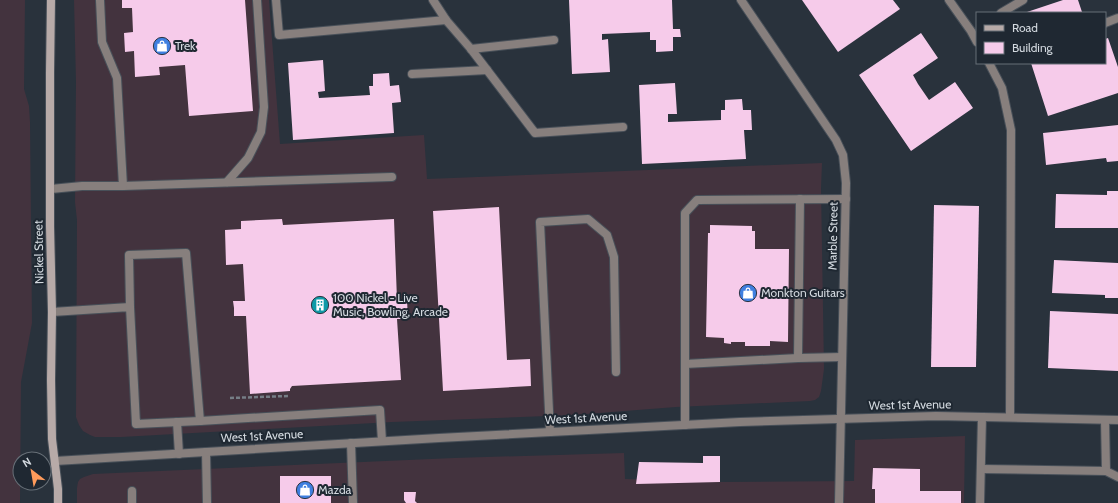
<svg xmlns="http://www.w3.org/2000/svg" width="1118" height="503" font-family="Cabin,sans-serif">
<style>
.commercial{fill:#43333e}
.building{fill:#f6cbea}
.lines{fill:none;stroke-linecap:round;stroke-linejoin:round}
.lane-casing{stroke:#485059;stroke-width:10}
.street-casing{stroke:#485059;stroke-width:10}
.secondary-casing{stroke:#485059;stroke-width:10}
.path{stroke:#767e86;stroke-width:2.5;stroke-dasharray:4 2;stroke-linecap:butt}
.lane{stroke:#877f7d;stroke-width:8}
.street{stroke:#877f7d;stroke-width:8}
.secondary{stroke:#b7aaa8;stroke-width:8}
.labels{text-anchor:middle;stroke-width:4;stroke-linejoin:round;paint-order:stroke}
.poi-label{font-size:12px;fill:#d3d9df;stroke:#1f2832;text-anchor:start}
.street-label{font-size:12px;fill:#d3d9df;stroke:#1f2832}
</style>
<rect width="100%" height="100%" fill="#29323c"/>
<g class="commercial">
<path d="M0,0H25L24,89L29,106L30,122L32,323L21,382L20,503H0Z"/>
<path d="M74,0H269L280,144L424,135L427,179L822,163L821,188L824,369L821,391L819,397L815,400L810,401L676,407L573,415L392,422L121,437H95L90,435L83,431L79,425L76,417L77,220L75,202L76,82Z"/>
<path d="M965,436L964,503H77V488L78,482L80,479L84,477L93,474L454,458L624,453L625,479L720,482L854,481L855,440Z"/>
</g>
<g class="building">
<path d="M122,0H245L253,111L189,116L185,65L159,67L160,75L135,77L134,51L125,52L124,33L133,32L132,8H122Z"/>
<path d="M569,0H672L673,29H680L681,37H673V51L656,52V40H650V32L602,34V40L608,39L610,72L572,74Z"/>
<path d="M802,0H893L900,9L838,52Z"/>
<path d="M1063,0H1078L1082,12L1078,13H1024Z"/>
<path d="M921,33L938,58L913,75L918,84L929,100L955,82L973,108L911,151L859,75Z"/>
<path d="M1108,38L1118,67V93L1048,116L1031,63H1105V39Z"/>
<path d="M323,60L325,91L318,92L319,98L370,95L369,86H373V74L389,73L390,86L399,85L401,102L392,103L394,133L293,140L288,63Z"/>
<path d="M675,83L677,114H668V122L721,120V110H725V100L742,99L743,110H751L752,130H744L746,159L642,164L639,85Z"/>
<path d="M1118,125V161L1107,162L1106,158L1046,165L1043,133Z"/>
<path d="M1107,191H1118V228H1055L1056,194L1107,195Z"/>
<path d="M934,205L979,206L976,367H931Z"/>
<path d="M499,207L507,360L530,359L531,386L443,391L433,211Z"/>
<path d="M282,219L283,225L394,219L397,300H407L408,319H397L401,380L292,386L290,389V391L250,394L246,316H234V308L233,301H245L243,264L226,265L225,230L241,229V221Z"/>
<path d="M710,225L752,226V231H755V249H789L788,342L770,341V346H745V342H731V344L724,343V338L706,337L708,233H710Z"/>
<path d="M1054,260L1118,263V298H1105V295L1052,293Z"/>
<path d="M1050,311L1118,314V371L1048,368Z"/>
<path d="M703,456H720V482L636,484L639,462L703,463Z"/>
<path d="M873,468L920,469V491H961V503H875V489H872Z"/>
<rect x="280" y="476" width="51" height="27"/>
<path d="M404,492H416L415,501L417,503H406L404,500Z"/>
</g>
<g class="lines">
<defs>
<g id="lane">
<path d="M276,0L279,35L446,20"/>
<path d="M433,0L446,20L471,49L535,133L623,127"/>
<path d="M949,0L971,31L977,42"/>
<path d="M1001,13L1023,0"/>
<path d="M1105,23L1118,18"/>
<path d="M471,49L554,40"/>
<path d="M989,63L1002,88L1011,130L1010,417"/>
<path d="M412,74L487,70"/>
<path d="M227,182L248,158L261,132L264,107L257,0"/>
<path d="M123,186L392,177"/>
<path d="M51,189L82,186H123L117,78L102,42L100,0"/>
<path d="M52,312L130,307L129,255L186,253L200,421L136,424L130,307"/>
<path d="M798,358L842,357"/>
<path d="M685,364L798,358L800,199"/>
<path d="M1105,420L1106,471L1118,477"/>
<path d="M200,421L380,410L382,441"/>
<path d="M177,422L179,454"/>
<path d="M685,425V213L697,200L846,199"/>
<path d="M550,432L540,222L588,219L607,235L614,257L616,372"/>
<path d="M351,443L353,503"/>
<path d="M206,452L207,503"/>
<path d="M981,469L1106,471"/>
<path d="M132,491V503"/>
<path d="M980,503L982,417"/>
</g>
<g id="street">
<path d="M741,0L836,140L843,155L846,183L839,503"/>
<path d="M55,461L439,438L740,422L936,416L1118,420"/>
</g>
<path id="secondary" d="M51,0L50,73V226L52,312L51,380L52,439L58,489V503"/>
</defs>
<use href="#lane" class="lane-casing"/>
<use href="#street" class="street-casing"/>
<use href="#secondary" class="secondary-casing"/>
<path class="path" d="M230,398L289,396"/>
<use href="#lane" class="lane"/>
<use href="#street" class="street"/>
<use href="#secondary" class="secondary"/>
</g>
<defs>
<symbol id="shop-disc" viewBox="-11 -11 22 22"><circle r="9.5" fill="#3f7fe0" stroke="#1f2832"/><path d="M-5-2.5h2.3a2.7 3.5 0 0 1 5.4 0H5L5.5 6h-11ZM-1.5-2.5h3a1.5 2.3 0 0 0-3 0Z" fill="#fff"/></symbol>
<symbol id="building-disc" viewBox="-11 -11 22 22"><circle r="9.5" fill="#0f9aa8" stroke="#1f2832"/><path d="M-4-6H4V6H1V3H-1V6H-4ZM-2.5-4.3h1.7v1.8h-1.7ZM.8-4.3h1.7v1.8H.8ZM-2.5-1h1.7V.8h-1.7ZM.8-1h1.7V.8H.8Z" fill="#fff"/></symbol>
</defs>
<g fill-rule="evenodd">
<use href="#shop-disc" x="152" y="36" width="20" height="20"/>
<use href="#shop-disc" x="738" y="283" width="20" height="20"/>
<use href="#building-disc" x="310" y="295" width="20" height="20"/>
<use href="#shop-disc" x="295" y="480" width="20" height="20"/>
</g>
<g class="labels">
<g class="poi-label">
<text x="175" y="50">Trek</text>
<text x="761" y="297">Monkton Guitars</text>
<text x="333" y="302">100 Nickel - Live<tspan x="333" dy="14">Music, Bowling, Arcade</tspan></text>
<text x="318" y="494">Mazda</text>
</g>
<g class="street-label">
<text transform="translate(833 236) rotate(-89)" y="4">Marble Street</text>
<text transform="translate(39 252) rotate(-91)" y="4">Nickel Street</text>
<text transform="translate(910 405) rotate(-1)" y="4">West 1st Avenue</text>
<text transform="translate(586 418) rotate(-3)" y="4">West 1st Avenue</text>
<text transform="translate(262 436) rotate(-3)" y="4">West 1st Avenue</text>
</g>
</g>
<rect x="976" y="12" width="130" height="52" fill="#1f2832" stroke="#676f77"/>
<rect x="984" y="25" width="20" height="6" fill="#b7aaa8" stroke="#676f77"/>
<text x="1012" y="32" font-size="12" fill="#d3d9df">Road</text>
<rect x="984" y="42" width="20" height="12" fill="#f6cbea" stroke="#676f77"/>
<text x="1012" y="52" font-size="12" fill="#d3d9df">Building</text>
<g transform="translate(32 471) rotate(329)"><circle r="19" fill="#1f2832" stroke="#676f77"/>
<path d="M0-3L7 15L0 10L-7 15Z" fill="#ff9b5b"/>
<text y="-6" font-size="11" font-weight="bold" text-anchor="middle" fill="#d3d9df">N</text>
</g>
</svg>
